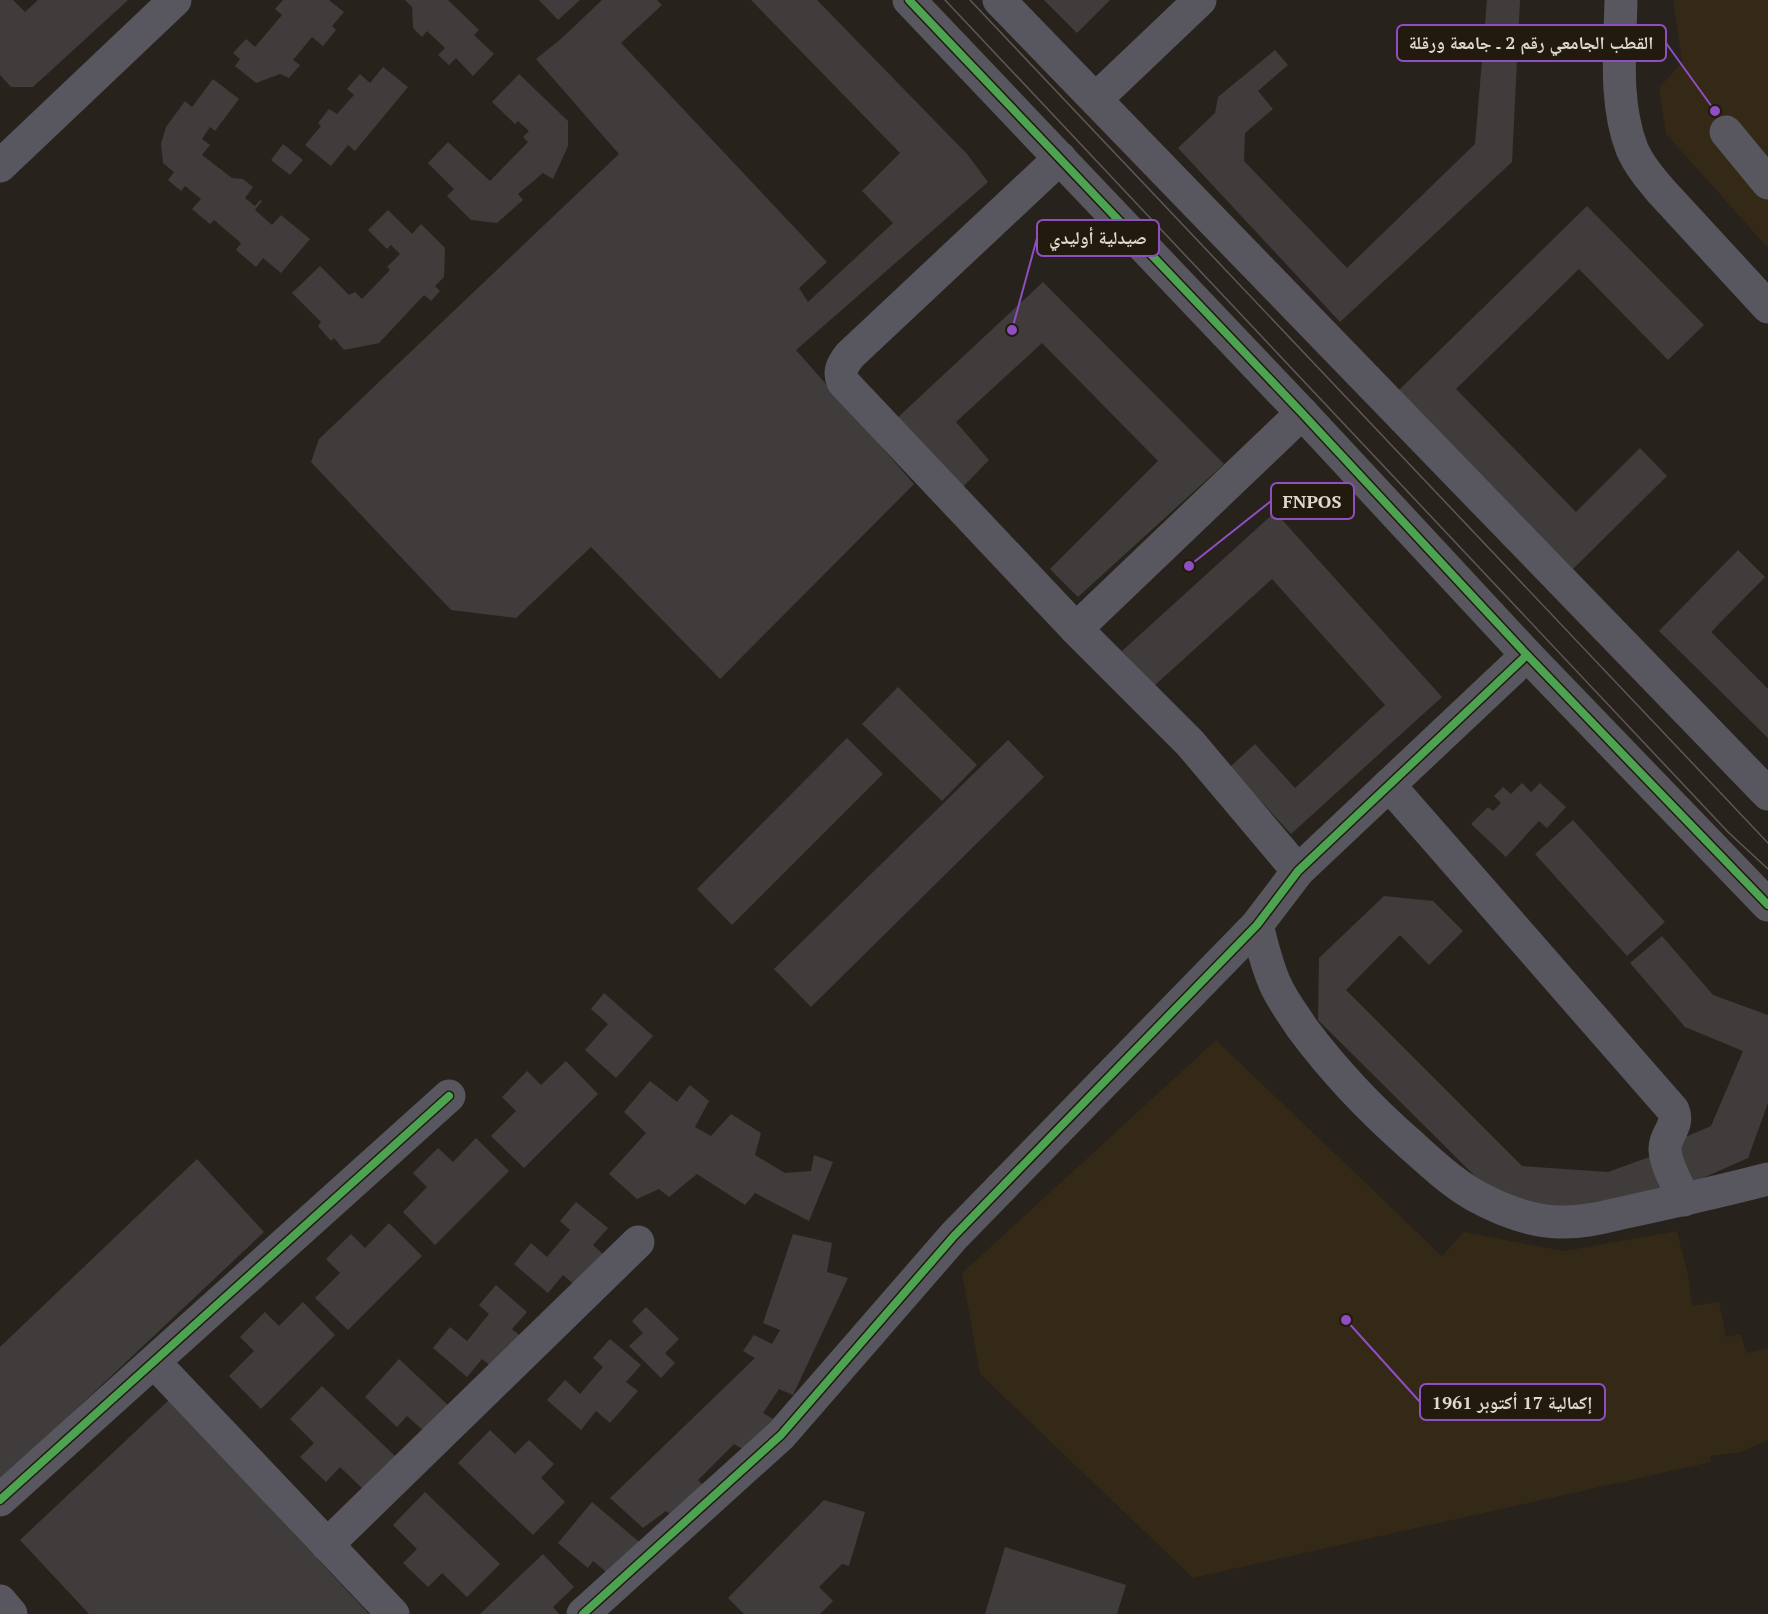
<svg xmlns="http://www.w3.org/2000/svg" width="1768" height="1614" font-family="'PT Serif','Noto Naskh Arabic',serif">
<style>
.built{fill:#342817}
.building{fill:#403c3b}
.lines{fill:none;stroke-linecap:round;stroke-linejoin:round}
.minor{stroke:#58575f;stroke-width:33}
.tram{stroke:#5c595b;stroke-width:1.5}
.cycleway-casing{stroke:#221a0d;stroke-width:11}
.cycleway{stroke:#4ca352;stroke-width:8}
.leader{fill:none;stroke:#8f4ec2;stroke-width:2}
.callout-dot{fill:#8f4ec2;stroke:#221a0d;stroke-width:2}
.callout{fill:#221a0d;stroke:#8f4ec2;stroke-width:2}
.callout-label{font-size:18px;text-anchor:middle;font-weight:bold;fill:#ded8cf}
</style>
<rect width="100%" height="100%" fill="#27221b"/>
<g class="built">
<path d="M1673,0H1768V248L1666,134L1659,88L1682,62Z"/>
<path d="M1216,1040L1442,1256L1464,1232L1564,1251L1677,1231L1688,1274L1692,1306L1719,1302L1726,1337L1741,1334L1746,1353L1768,1348V1440L1741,1452L1710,1456L1711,1462L1193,1578L980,1374L962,1273Z"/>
</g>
<g class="building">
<path d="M0,0H13L25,12L38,0H128L33,87H11L0,75Z"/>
<path d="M283,0H329L344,12L332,26L336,30L323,46L312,37L293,60L300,65L289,78L280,74L256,83L235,66L240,59L233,53L246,39L255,47L282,15L275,9Z"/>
<path d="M405,0H448L479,30L474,35L494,54L473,76L456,58L449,65L438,55L445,48L427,31L422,37L413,28L412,7Z"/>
<path d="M539,0H580L558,20Z"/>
<path d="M602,0H657L662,5L621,43L827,262L799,288L808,302L893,223L862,191L900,153L751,0H817L967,154L988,182L796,350L914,484L720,679L591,547L516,618L451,610L311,462L319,439L619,154L536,59L562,38Z"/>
<path d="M1044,0H1110L1077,33Z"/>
<path d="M1487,0H1520L1512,162L1340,322L1178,148L1215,113L1218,97L1275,50L1288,65L1258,91L1273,109L1245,133L1244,161L1347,268L1475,144Z"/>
<path d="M383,67L408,87L355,151L348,145L331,166L305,145L321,126L318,123L329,109L337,114L354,95L347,89L360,74L370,83Z"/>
<path d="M519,74L568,121V146L553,179L543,173L518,194L523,200L497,223L471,220L447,196L454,189L428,163L448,142L490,181L528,142L523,137L529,131L518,121L515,124L492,102Z"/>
<path d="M213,79L239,99L215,131L210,127L202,139L210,145L202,155L232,178L243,179L253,187L245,198L255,206L260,200L262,201L255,210L272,225L281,215L310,239L281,273L263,258L256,267L236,250L241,243L214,220L210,224L192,209L201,199L185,186L181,191L168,180L174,172L163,163L161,144L166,127L185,101L192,107Z"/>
<path d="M283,144L303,160L290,175L271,160Z"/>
<path d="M1587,206L1704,325L1668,360L1579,269L1456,389L1576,512L1640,448L1667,476L1573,569L1399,390Z"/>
<path d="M388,210L412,234L421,224L445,248L444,277L435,286L440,291L431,301L424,295L379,343L344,350L334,338L331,341L318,326L321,322L292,293L320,266L349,295L355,292L362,299L390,270L387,267L400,254L391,245L387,249L368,230Z"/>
<path d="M1043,282L1224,464L1078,597L1050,569L1158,461L1042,343L956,422L989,460L959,491L894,421Z"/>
<path d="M1275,512L1442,697L1291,834L1230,767L1255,744L1295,788L1385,705L1272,579L1154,686L1122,651Z"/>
<path d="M1738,550L1765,577L1711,632L1768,689V738L1659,631Z"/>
<path d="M898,687L977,765L942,801L862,724Z"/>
<path d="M847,738L883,774L732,925L697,889Z"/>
<path d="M1008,740L1044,777L811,1007L774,969Z"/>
<path d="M1522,783L1531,792L1540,783L1566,807L1547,828L1539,821L1506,857L1471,824L1488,807L1493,811L1501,803L1494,796L1503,787L1511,794Z"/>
<path d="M1573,820L1665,922L1627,956L1535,854Z"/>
<path d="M1384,896L1433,901L1463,931L1429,965L1400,935L1346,990L1522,1166L1608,1172L1652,1156L1665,1191L1611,1211L1500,1201L1318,1020L1319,958Z"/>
<path d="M1662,936L1713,995L1768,1015V1103L1748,1158L1687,1185L1669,1144L1711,1126L1743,1051L1685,1027L1630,963Z"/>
<path d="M604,993L653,1036L616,1078L585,1050L608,1024L591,1009Z"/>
<path d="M566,1061L598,1094L524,1168L491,1136L516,1111L502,1097L527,1071L541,1085Z"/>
<path d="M650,1081L677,1102L690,1085L709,1101L695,1127L711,1136L731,1114L761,1133L755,1155L785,1173L811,1171L814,1155L833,1162L809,1221L755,1193L745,1205L697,1174L669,1197L659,1189L637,1199L609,1174L646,1133L624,1112Z"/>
<path d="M476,1138L509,1171L435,1245L403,1212L427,1187L413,1173L438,1148L453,1162Z"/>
<path d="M197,1159L264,1232L0,1481V1347Z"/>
<path d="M576,1202L608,1228L593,1245L604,1255L577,1287L563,1275L548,1293L514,1264L531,1243L547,1257L570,1230L560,1221Z"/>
<path d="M389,1223L422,1256L348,1330L315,1298L340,1273L326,1259L351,1234L365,1248Z"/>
<path d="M793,1234L832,1243L827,1272L848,1278L793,1395L779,1389L763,1413L773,1419L749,1453L734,1444L698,1480L709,1492L678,1520L666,1511L643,1528L610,1498L755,1358L743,1351L754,1335L772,1344L780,1330L763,1323Z"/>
<path d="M496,1285L527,1312L512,1329L524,1339L496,1370L482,1359L467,1377L433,1348L450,1327L467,1341L489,1314L479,1305Z"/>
<path d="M303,1302L335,1335L261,1409L229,1376L254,1351L240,1337L265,1312L279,1326Z"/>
<path d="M646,1307L679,1339L665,1353L675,1363L661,1378L629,1346L643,1333L632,1321Z"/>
<path d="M610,1339L641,1365L626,1382L638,1391L610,1423L596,1411L581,1430L547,1400L565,1380L580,1394L603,1367L593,1358Z"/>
<path d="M399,1359L449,1406L425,1432L407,1416L397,1427L365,1397Z"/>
<path d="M322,1386L397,1458L365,1491L340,1467L326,1482L300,1457L314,1443L290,1419Z"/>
<path d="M169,1400L369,1614H89L20,1540Z"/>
<path d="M490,1430L515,1454L529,1440L554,1464L541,1478L565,1502L533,1535L458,1463Z"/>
<path d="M425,1492L500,1564L467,1597L442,1573L428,1587L403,1563L417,1549L393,1525Z"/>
<path d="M824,1500L865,1512L849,1566L842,1564L819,1587L833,1601L820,1614H744L728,1598Z"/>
<path d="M592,1502L644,1546L616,1580L593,1561L588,1568L558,1543Z"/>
<path d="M1005,1547L1126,1585L1117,1614H985Z"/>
<path d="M543,1554L574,1587L553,1607L559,1614H480Z"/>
</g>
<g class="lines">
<g class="minor">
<path d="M909,0L1302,413L1527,655L1768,905"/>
<path d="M999,0L1768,794"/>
<path d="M1621,0C1620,48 1614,103 1632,149C1639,165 1650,178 1661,191L1768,307"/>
<path d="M1096,99L1200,0"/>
<path d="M1726,132L1768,183"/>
<path d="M1060,158L850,355C843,364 838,371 843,382L1076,629"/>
<path d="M0,166L175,0"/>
<path d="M1389,785L1673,1110C1680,1126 1664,1135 1665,1150C1666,1166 1678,1185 1684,1200"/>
<path d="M1298,871L1190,743L1076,629L1302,413"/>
<path d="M1257,925C1262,945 1267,967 1276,986C1283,1001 1293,1014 1302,1028C1334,1071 1370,1109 1410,1144C1430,1162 1450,1181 1474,1195C1499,1209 1530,1221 1559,1222C1584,1223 1608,1216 1631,1211C1677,1201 1722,1191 1768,1179"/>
<path d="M154,1362L393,1614"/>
<path d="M0,1500L449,1096"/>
<path d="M327,1545L638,1242"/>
<path d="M0,1601L11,1614"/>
<path d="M583,1614L781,1435L954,1236L1257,925L1298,871L1527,655"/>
</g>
<g class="tram">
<path d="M945,0L1728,832L1768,869"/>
<path d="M970,0L1768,843"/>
</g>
<defs>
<g id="cycleway">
<path d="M909,0L1302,413L1527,655L1768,905"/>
<path d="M0,1500L449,1096"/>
<path d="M583,1614L781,1435L954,1236L1257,925L1298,871L1527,655"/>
</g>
</defs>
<use href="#cycleway" class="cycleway-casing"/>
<use href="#cycleway" class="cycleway"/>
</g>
<path class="leader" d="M1715 111L1666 43M1012 330L1037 238M1189 566L1271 501M1346 1320L1420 1402"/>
<g class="callout-dot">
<circle cx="1715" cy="111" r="6"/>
<circle cx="1012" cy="330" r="6"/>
<circle cx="1189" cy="566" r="6"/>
<circle cx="1346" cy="1320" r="6"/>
</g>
<g class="callout">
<rect x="1397" y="25" width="269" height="36" rx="6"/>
<rect x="1037" y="220" width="122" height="36" rx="6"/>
<rect x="1271" y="483" width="83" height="36" rx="6"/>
<rect x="1420" y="1384" width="185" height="36" rx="6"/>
</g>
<g class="callout-label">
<text x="1531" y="49">القطب الجامعي رقم 2 ـ جامعة ورقلة</text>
<text x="1098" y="244">صيدلية أوليدي</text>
<text x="1312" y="508">FNPOS</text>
<text x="1512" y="1409">إكمالية 17 أكتوبر 1961</text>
</g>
</svg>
